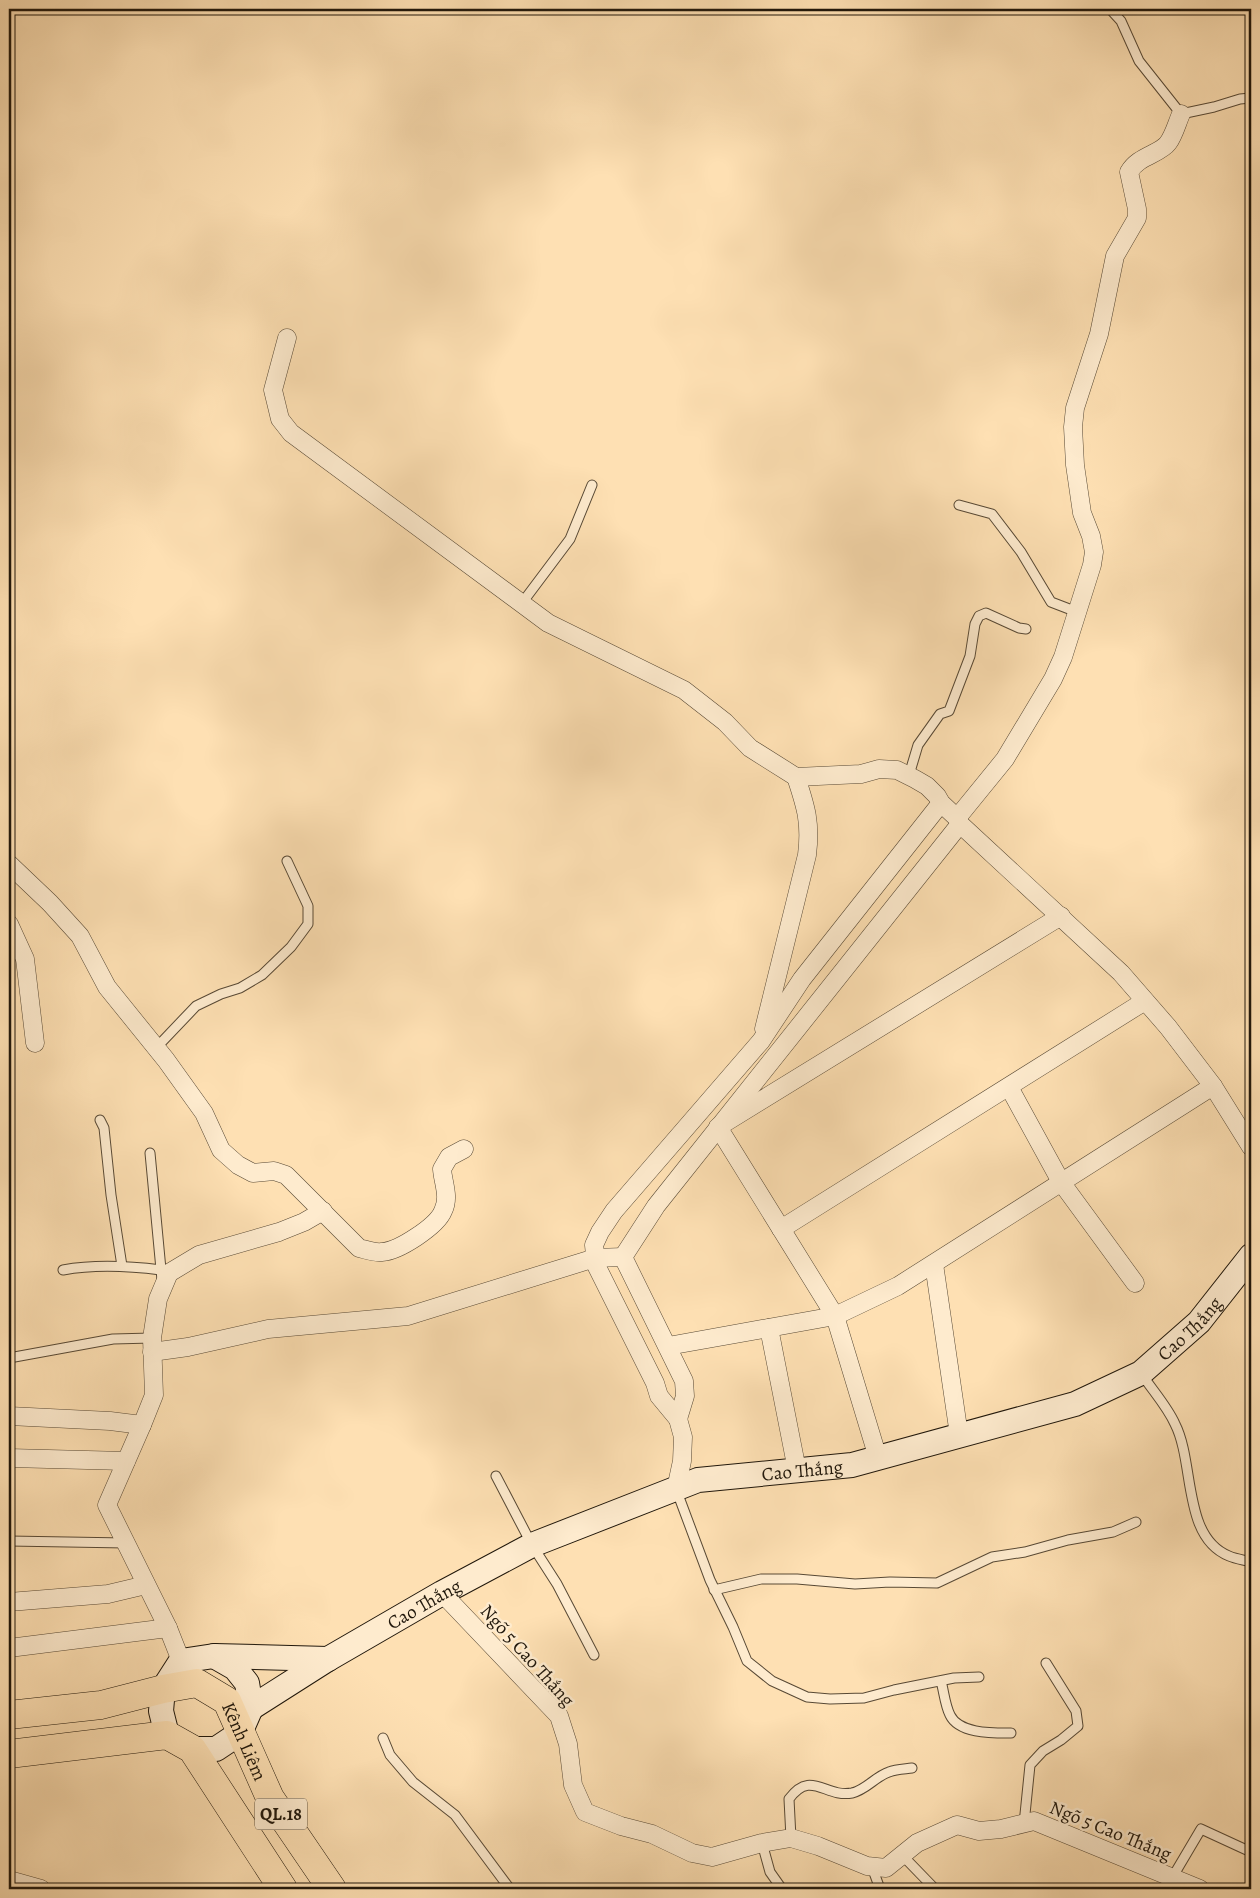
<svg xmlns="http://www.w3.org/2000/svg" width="1260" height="1898" font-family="Alegreya,serif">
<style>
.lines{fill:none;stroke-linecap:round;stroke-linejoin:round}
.lane-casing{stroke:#584935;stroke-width:11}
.street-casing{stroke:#584935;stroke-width:19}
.secondary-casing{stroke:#20170b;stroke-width:26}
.primary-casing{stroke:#20170b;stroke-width:29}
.lane{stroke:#feebce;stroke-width:9}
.street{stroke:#feebce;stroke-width:18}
.secondary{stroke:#feebce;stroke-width:24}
.primary{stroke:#fee0b3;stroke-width:28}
.labels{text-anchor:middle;stroke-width:5;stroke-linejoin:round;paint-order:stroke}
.shield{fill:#feebce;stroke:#635746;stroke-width:1}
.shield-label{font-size:18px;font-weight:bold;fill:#20170b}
.street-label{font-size:19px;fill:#20170b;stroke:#feebce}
</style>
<rect width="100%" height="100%" fill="#fee0b3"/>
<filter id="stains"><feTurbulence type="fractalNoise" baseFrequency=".004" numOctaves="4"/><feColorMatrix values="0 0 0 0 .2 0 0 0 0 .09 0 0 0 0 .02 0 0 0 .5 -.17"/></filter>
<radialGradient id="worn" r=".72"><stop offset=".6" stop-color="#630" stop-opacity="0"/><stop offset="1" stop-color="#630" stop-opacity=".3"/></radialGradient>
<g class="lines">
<defs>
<g id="lane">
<path d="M1110,9L1121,21L1139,61L1181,114L1214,107L1240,99L1251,98"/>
<path d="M959,505L992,514L1021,552L1051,602L1077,612"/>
<path d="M522,603L570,539L592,485"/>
<path d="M909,775L918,745L940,714L949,711L970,656L975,624L979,616L986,613L1019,628L1026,629"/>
<path d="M156,1048L196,1006L221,994L240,988L262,975L291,947L308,924V906L287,861"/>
<path d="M100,1120L104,1128L111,1195L122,1266"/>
<path d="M150,1153L162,1280"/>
<path d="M63,1270C96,1264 129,1266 161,1270"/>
<path d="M9,1358L113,1339L152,1338"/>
<path d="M1141,1373C1152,1390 1167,1406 1175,1424C1195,1463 1182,1537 1229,1556C1236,1559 1244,1560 1251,1562"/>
<path d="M496,1476L532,1545L557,1584L594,1655"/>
<path d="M676,1489L710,1580L733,1627L747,1661L772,1681L807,1697L830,1699L864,1698L894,1690L954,1678L979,1677"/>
<path d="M9,1541L126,1543"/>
<path d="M714,1590L761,1579H797L855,1584L890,1582L937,1583L992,1557L1025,1552L1068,1540L1113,1532L1136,1522"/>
<path d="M941,1681C944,1692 945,1705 950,1715C959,1734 993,1733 1011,1733"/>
<path d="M383,1738L390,1755L413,1782L455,1815L510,1889"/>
<path d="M1024,1824L1030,1765L1043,1751L1061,1740L1078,1726L1076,1711L1046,1663"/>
<path d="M791,1838L789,1799C811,1769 825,1798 852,1793C866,1790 876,1776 889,1772C896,1769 905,1769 912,1768"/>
<path d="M762,1843L770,1872L782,1889"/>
<path d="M902,1855L935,1889"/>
<path d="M872,1867L880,1889"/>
<path d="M1172,1878L1201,1829L1251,1852"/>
</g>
<g id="street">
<path d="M287,338L273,390L280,419L291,433L548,623L684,690L725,722L750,748L796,777L861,774L879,769L897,770L915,779L927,786L937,796L941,803L957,818L960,824L1121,973L1168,1027L1213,1086L1251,1147"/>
<path d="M957,818L1005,759L1053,679L1063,657L1092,565L1094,552L1091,536L1082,513L1075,465L1073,427L1075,408L1099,334L1115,256L1137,218V209L1129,172C1138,156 1160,154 1168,143C1174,135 1177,123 1181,114"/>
<path d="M9,864L50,903L80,936L107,987L166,1060L204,1113L221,1150L238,1165L253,1173L274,1171L286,1175L359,1248C367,1250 374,1253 382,1252C399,1251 437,1226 443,1211C450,1197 443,1183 442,1169L449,1157L464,1149"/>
<path d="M9,924L25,959L35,1043"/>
<path d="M764,1029L807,855C811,823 806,807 796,777"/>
<path d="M1009,1087L1061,1182L1135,1283"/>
<path d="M781,1229L1145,1001"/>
<path d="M934,1264L959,1435"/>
<path d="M769,1328L797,1470"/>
<path d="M668,1346L835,1316L898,1286L1213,1086"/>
<path d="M152,1352L188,1347L268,1329L408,1316L595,1258L623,1257"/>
<path d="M9,1416L110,1421L142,1425"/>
<path d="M678,1419L685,1396L684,1381L623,1257L656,1206L960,824"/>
<path d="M9,1458L126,1461"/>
<path d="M878,1458L835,1316L718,1127L1061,916"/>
<path d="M676,1489L682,1461L683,1437L678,1419L659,1396L655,1383L596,1265L594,1245L600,1232L614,1211L761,1041L802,979L941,803"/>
<path d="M442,1593L559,1716L568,1744L573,1785L585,1812L621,1826L652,1834L692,1853L712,1857L762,1843L791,1838L818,1846L867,1866L886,1868L917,1843L957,1825L979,1831L1001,1829L1034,1821L1200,1889"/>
<path d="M9,1602L108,1594L146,1585"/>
<path d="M9,1648L168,1628"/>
<path d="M181,1661L168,1628L107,1505L142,1425L154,1395L152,1338L158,1299L169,1273L199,1255L279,1232L304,1222L323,1211"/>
<path d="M9,1880L41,1889"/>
</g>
<g id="secondary">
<path id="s1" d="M251,1708L328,1659L442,1593L532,1545L698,1480L852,1465L1075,1404L1141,1373L1199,1322L1251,1256"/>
<path d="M167,1735L161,1711L163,1689L181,1661L214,1656L328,1659"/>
<path d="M192,1749H216L240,1733L251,1708L247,1683L235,1668L214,1656"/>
</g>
<g id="primary">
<path id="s2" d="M9,1715L101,1705L163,1689L197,1683L227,1701L270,1798L332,1889"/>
<path d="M9,1754L167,1735L192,1749L283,1889"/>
</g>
</defs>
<use href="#lane" class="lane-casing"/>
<use href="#street" class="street-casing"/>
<use href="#secondary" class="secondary-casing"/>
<use href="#primary" class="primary-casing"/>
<use href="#lane" class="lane"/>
<use href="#street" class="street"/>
<use href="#secondary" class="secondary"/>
<use href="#primary" class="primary"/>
</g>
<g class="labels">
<rect class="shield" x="255" y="1798.5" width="52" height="31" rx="4"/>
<g class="shield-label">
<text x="281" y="1820">QL.18</text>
</g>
<g class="street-label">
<text dy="7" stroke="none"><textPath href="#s1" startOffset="1028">Cao Thắng</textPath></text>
<text dy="7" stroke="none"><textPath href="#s1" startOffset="608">Cao Thắng</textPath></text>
<text dy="7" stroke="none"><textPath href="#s1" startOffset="202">Cao Thắng</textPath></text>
<text transform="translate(528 1655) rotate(48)" y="7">Ngõ 5 Cao Thắng</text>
<text dy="7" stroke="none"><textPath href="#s2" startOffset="270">Kênh Liêm</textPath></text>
<text transform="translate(1111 1830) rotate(22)" y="7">Ngõ 5 Cao Thắng</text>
</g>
</g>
<rect width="1260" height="1898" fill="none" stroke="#fee0b3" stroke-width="30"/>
<rect x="10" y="10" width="1240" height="1878" fill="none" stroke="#20170b" stroke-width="2.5"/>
<rect x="15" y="15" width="1230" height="1868" fill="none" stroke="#20170b"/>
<rect width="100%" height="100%" filter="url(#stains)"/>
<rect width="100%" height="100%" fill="url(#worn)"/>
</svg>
